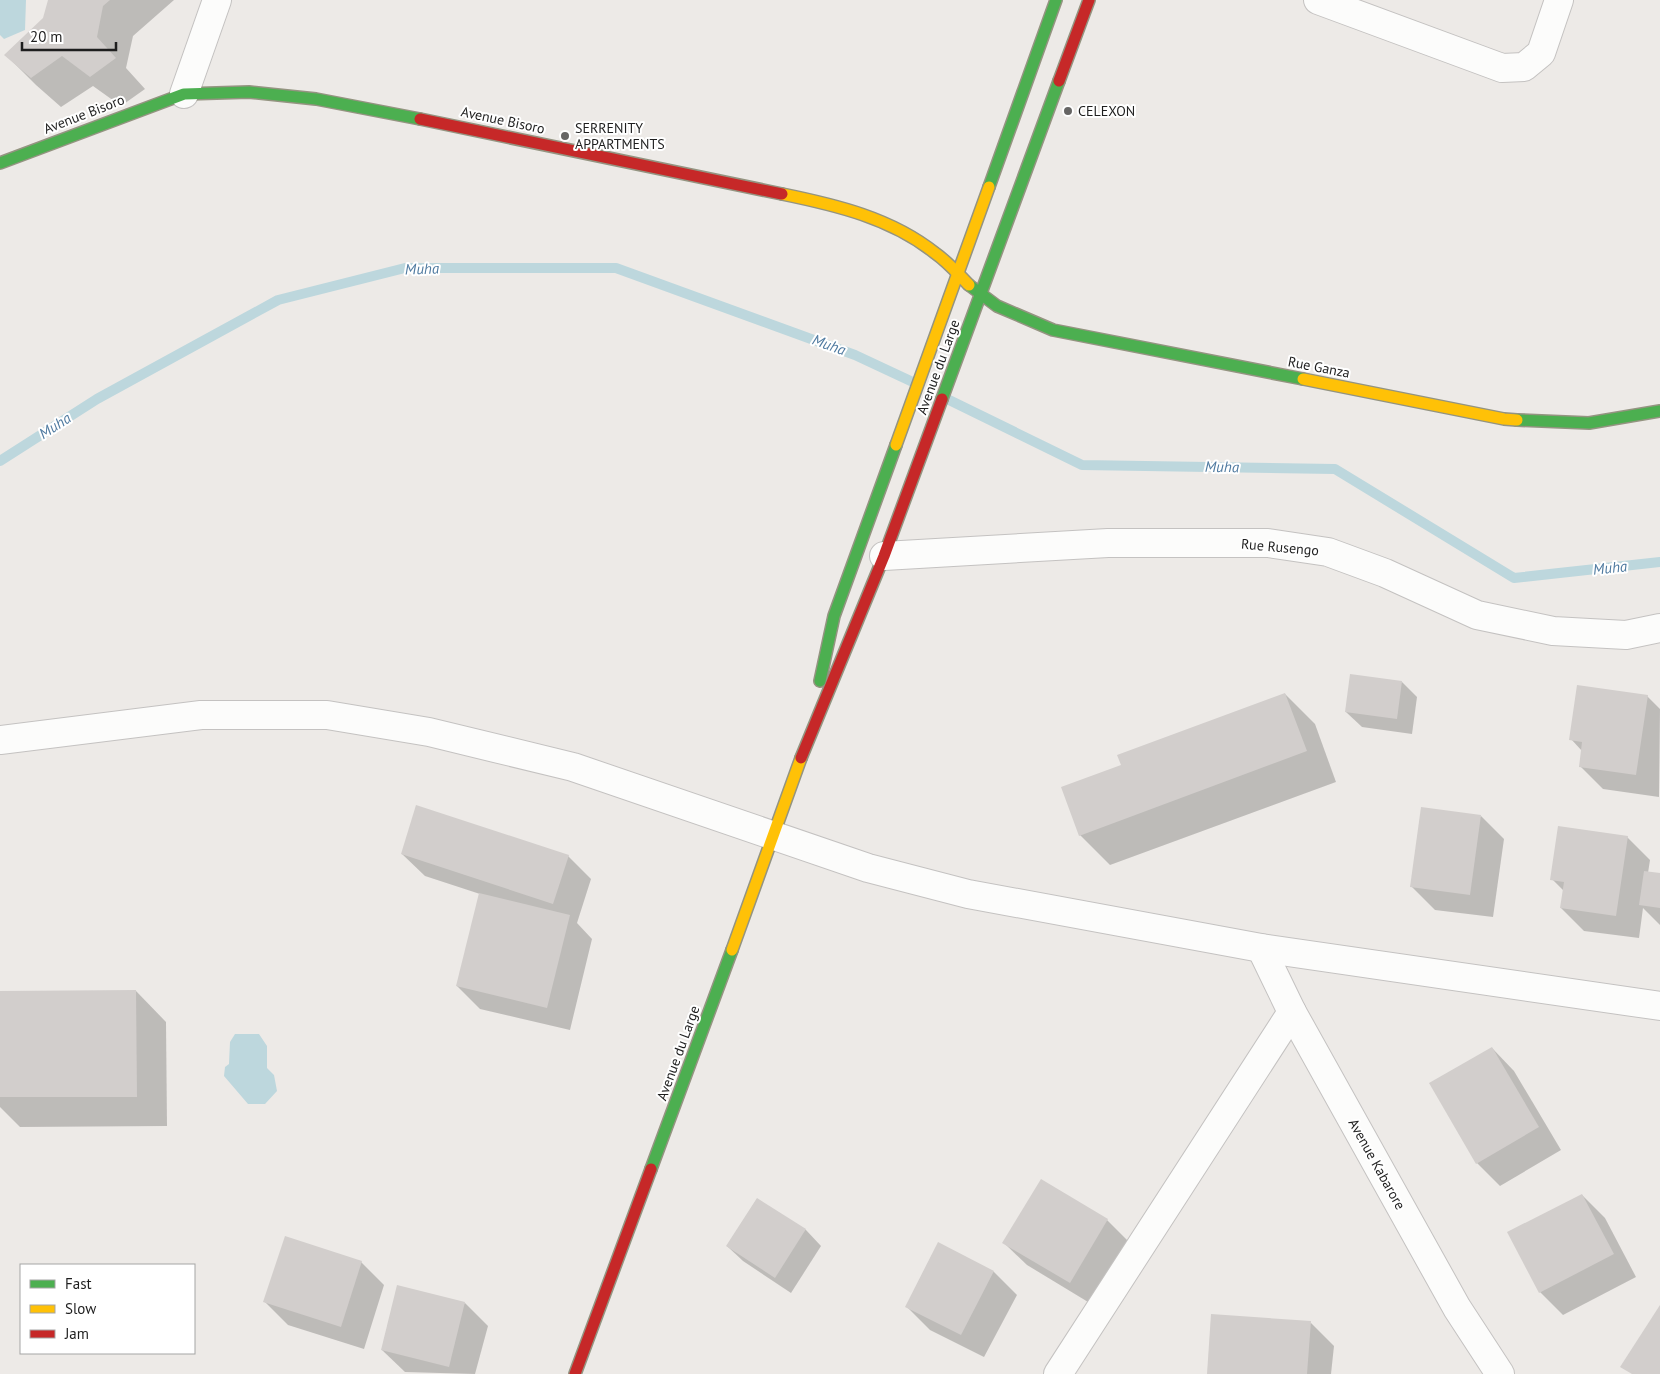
<svg xmlns="http://www.w3.org/2000/svg" width="1660" height="1374" font-family="'PT Sans',sans-serif">
<style>
.water{fill:#bdd7dd}
.shadow{fill:#0003}
.lines{fill:none;stroke-linecap:round;stroke-linejoin:round}
.stream{stroke:#bdd7dd;stroke-width:10}
.building{fill:#d2cecc}
.street-casing{stroke:#c4c2c1;stroke-width:30}
.fast-casing{stroke:#949481;stroke-width:14}
.slow-casing{stroke:#949481;stroke-width:14}
.jam-casing{stroke:#949481;stroke-width:14}
.street{stroke:#fcfcfb;stroke-width:28}
.fast{stroke:#4caf50;stroke-width:11}
.slow{stroke:#ffc107;stroke-width:11}
.jam{stroke:#c62828;stroke-width:11}
.poi-dot{fill:#666564;stroke:#fff;stroke-width:2}
.labels{text-anchor:middle;stroke-width:4;stroke-linejoin:round;paint-order:stroke}
.poi-label{font-size:14px;fill:#1e1e1e;stroke:#fff;text-anchor:start}
.street-label{font-size:14px;fill:#1e1e1e;stroke:#fff}
.water-label{font-size:15px;font-style:italic;fill:#4f7aa0;stroke:#fff}
</style>
<rect width="100%" height="100%" fill="#edeae7"/>
<g class="water">
<path d="M0,0H26L25,30L4,39L0,35Z"/>
<path d="M235,1034H259L267,1046V1068L274,1075L277,1091L265,1104H248L224,1076L225,1067L229,1064L230,1042Z"/>
</g>
<g class="shadow">
<path d="M49,0H174L133,36L126,68L145,89L121,106L93,86L61,107L36,85L6,55L44,19Z"/>
<path d="M1402,682L1417,697L1412,734L1362,727L1346,712Z"/>
<path d="M1285,694L1315,724L1336,782L1110,865L1080,835L1122,766Z"/>
<path d="M1647,696L1660,709L1659,797L1603,789L1580,766L1582,751L1571,739Z"/>
<path d="M1481,816L1504,839L1493,917L1435,910L1412,887Z"/>
<path d="M1627,837L1650,860L1648,873L1660,874V872V925L1643,908L1639,938L1584,931L1561,908L1564,891L1552,879Z"/>
<path d="M402,854L568,856L591,879L577,923L592,939L570,1030L480,1009L457,986L480,894L425,876Z"/>
<path d="M136,991L166,1022L167,1126L20,1127L0,1107V992Z"/>
<path d="M1492,1048L1514,1071L1561,1150L1500,1186L1477,1163Z"/>
<path d="M1582,1195L1605,1218L1636,1277L1563,1315L1540,1292Z"/>
<path d="M757,1199L806,1230L821,1246L791,1293L743,1261L727,1246Z"/>
<path d="M1107,1220L1130,1243L1093,1305L1027,1265L1004,1243Z"/>
<path d="M938,1244L994,1272L1017,1295L984,1357L930,1330L907,1307Z"/>
<path d="M361,1262L384,1285L364,1349L288,1325L265,1302Z"/>
<path d="M465,1303L488,1326L475,1374L405,1372L382,1350Z"/>
<path d="M1311,1323L1334,1346L1331,1374H1208Z"/>
</g>
<g class="lines">
<g class="stream">
<path d="M943,397L1082,465L1335,469L1514,578L1660,562"/>
<path d="M0,461L97,399L278,300L405,268H616L855,355L917,384"/>
</g>
</g>
<g class="building">
<path d="M48,0H110L103,6L97,37L116,58L90,77L62,56L31,78L4,55L43,18Z"/>
<path d="M1350,674L1402,681L1397,719L1345,712Z"/>
<path d="M1577,685L1648,695L1636,775L1579,767L1582,742L1569,740Z"/>
<path d="M1285,693L1307,751L1079,836L1061,787L1121,765L1117,755Z"/>
<path d="M416,805L569,855L553,904L401,854Z"/>
<path d="M1421,807L1481,815L1470,895L1410,887Z"/>
<path d="M1558,826L1628,836L1616,916L1560,908L1564,882L1550,880Z"/>
<path d="M1644,871L1660,873V908L1639,905Z"/>
<path d="M479,893L570,915L547,1008L456,986Z"/>
<path d="M136,990L137,1097H0V991Z"/>
<path d="M1492,1047L1539,1127L1476,1164L1429,1083Z"/>
<path d="M1041,1179L1108,1219L1070,1283L1002,1243Z"/>
<path d="M1582,1194L1614,1254L1539,1293L1507,1232Z"/>
<path d="M757,1198L806,1229L775,1278L726,1246Z"/>
<path d="M285,1236L362,1261L341,1327L263,1302Z"/>
<path d="M938,1242L994,1271L961,1335L905,1307Z"/>
<path d="M397,1285L465,1302L449,1367L381,1350Z"/>
<path d="M1660,1305V1374H1632L1620,1367Z"/>
<path d="M1211,1314L1311,1321L1307,1374H1207Z"/>
</g>
<g class="lines">
<defs>
<g id="street">
<path d="M1318,0L1502,68L1524,67L1541,53L1559,0"/>
<path d="M184,94L217,0"/>
<path d="M884,556L1108,543H1268L1328,552L1385,573L1477,615L1553,631L1626,635L1660,628"/>
<path d="M0,740L201,715H327L429,732L573,767L868,868L968,894L1261,948L1660,1006"/>
<path d="M1261,948L1292,1012L1457,1308L1500,1374"/>
<path d="M1058,1374L1292,1012"/>
</g>
<g id="fast">
<path d="M0,163L184,94L249,92L316,99L420,119"/>
<path d="M989,187L1056,0"/>
<path d="M969,285L997,306L1053,330L1303,379"/>
<path d="M942,399L1059,81"/>
<path d="M1517,420L1589,423L1660,411"/>
<path d="M820,681L834,616L896,445"/>
<path d="M651,1169L732,950"/>
</g>
<g id="slow">
<path d="M782,194C836,205 891,218 935,253C948,262 958,274 969,285"/>
<path d="M1303,379L1504,419L1517,420"/>
<path d="M896,445L989,187"/>
<path d="M732,950L801,758"/>
</g>
<g id="jam">
<path d="M1059,81L1089,0"/>
<path d="M420,119L782,194"/>
<path d="M801,758L884,556L942,399"/>
<path d="M575,1374L651,1169"/>
</g>
</defs>
<use href="#street" class="street-casing"/>
<use href="#fast" class="fast-casing"/>
<use href="#slow" class="slow-casing"/>
<use href="#jam" class="jam-casing"/>
<use href="#street" class="street"/>
<use href="#fast" class="fast"/>
<use href="#slow" class="slow"/>
<use href="#jam" class="jam"/>
</g>
<g class="poi-dot">
<circle cx="1068" cy="111" r="5"/>
<circle cx="565" cy="136" r="5"/>
</g>
<g class="labels">
<g class="poi-label">
<text x="1078" y="116">CELEXON</text>
<text x="575" y="133">SERRENITY<tspan x="575" dy="16">APPARTMENTS</tspan></text>
</g>
<g class="street-label">
<text transform="translate(84 114) rotate(-21)" y="5">Avenue Bisoro</text>
<text transform="translate(503 120) rotate(12)" y="5">Avenue Bisoro</text>
<text transform="translate(938 367) rotate(-70)" y="5">Avenue du Large</text>
<text transform="translate(1319 367) rotate(11)" y="5">Rue Ganza</text>
<text transform="translate(1280 547) rotate(5)" y="5">Rue Rusengo</text>
<text transform="translate(678 1053) rotate(-70)" y="5">Avenue du Large</text>
<text transform="translate(1377 1164) rotate(61)" y="5">Avenue Kabarore</text>
</g>
<g class="water-label">
<text transform="translate(422 269) rotate(-2)" y="5">Muha</text>
<text transform="translate(829 345) rotate(20)" y="5">Muha</text>
<text transform="translate(55 426) rotate(-33)" y="5">Muha</text>
<text transform="translate(1222 467) rotate(1)" y="5">Muha</text>
<text transform="translate(1610 568) rotate(-6)" y="5">Muha</text>
</g>
</g>
<rect x="20" y="1264" width="175" height="90" fill="#ffffff" stroke="#a5a5a5"/>
<rect x="30" y="1280" width="25" height="8" fill="#4caf50" stroke="#a5a5a5"/>
<text x="65" y="1289" font-size="15" fill="#1e1e1e">Fast</text>
<rect x="30" y="1305" width="25" height="8" fill="#ffc107" stroke="#a5a5a5"/>
<text x="65" y="1314" font-size="15" fill="#1e1e1e">Slow</text>
<rect x="30" y="1330" width="25" height="8" fill="#c62828" stroke="#a5a5a5"/>
<text x="65" y="1339" font-size="15" fill="#1e1e1e">Jam</text>
<path d="M22 42v8h94v-8" fill="none" stroke="#1e1e1e" stroke-width="2.5"/>
<text x="30" y="42" font-size="15" fill="#1e1e1e" stroke="#ffffff" stroke-width="4" paint-order="stroke">20 m</text>
</svg>
